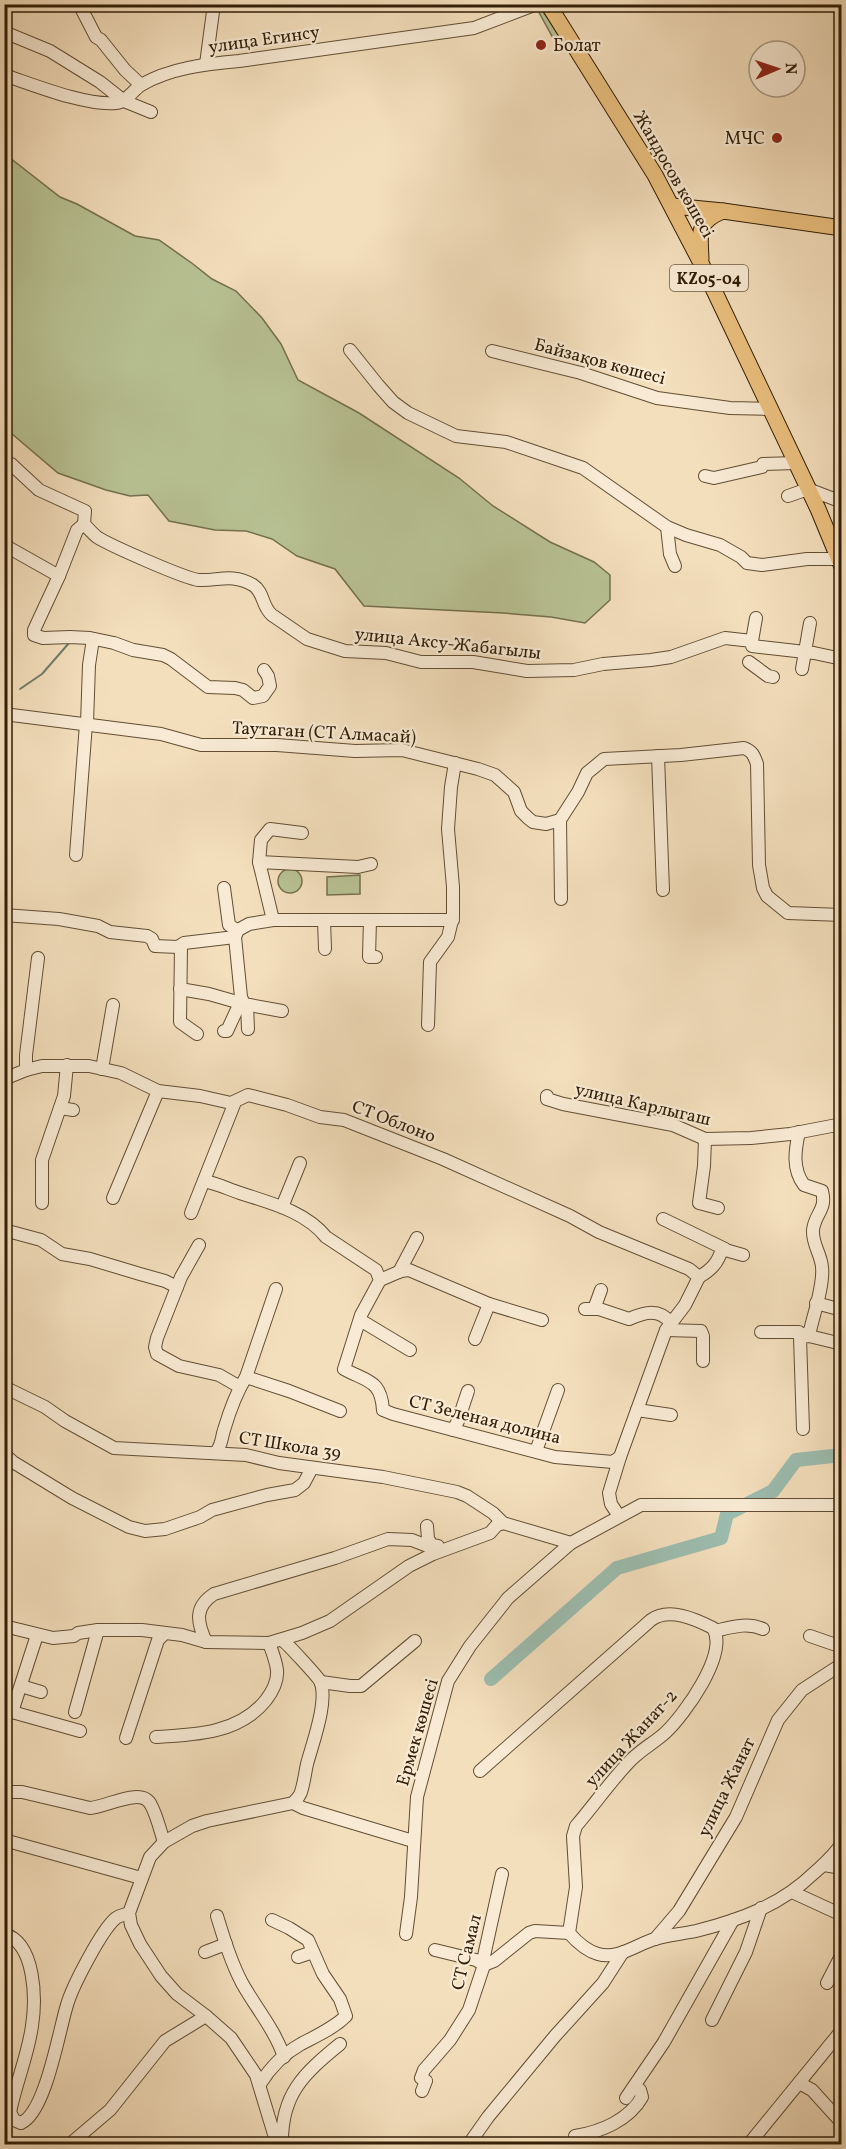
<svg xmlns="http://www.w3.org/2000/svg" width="846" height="2149" font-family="Vollkorn,serif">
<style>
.green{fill:#b8c294;stroke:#74704e;stroke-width:1.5}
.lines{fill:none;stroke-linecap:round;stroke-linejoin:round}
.stream{stroke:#717d6c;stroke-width:2}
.river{stroke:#9cbdaf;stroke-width:14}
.minor-casing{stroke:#624e34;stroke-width:14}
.major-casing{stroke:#311e07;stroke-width:17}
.minor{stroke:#f8ead4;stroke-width:12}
.major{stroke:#eac07e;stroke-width:15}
.poi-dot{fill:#8f2418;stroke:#f8ead4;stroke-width:2}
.labels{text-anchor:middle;stroke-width:4.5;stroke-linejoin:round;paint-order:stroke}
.shield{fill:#f8ead4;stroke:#6d5b44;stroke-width:1.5}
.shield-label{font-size:16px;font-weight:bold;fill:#311e07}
.street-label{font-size:18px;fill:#311e07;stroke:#f8ead4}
.poi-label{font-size:18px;fill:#311e07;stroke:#f8ead4;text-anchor:start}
</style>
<rect width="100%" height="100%" fill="#f4dfbd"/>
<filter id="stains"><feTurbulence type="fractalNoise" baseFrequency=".00333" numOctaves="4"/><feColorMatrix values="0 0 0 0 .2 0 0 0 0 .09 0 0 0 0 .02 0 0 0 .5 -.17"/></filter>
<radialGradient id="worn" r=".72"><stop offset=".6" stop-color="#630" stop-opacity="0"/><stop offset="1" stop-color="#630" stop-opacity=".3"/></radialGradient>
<g class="green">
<path d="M536,7H540L567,48L558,47Z"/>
<path d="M5,154L60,197L77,204L135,236L159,240L193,264L212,279L236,291L262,318L281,344L298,380L359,413L459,478L493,506L550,542L594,562L610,575V600L585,623L551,617L503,613L364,606L335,569L297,556L272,539L246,531L215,530L169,521L148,495L130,496L106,490L58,473L5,428Z"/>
<circle cx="290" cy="881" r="12"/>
<path d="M360,875V894L327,895V877Z"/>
</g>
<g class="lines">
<path class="stream" d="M20,689L42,674L69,643"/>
<path class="river" d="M491,1679L617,1568L721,1538L727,1514L773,1491L796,1460L842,1455"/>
<defs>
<g id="minor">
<path d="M79,4L96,37L101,40L125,70L141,85"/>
<path d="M4,32L50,51L100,82L124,101L151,112"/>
<path d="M206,64L214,4"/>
<path d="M4,75C34,85 86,106 116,103C127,102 132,91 141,85C170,68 206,64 239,61L474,28L537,4"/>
<path d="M350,350L378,385L393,402L408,413L456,436L506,442L583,468L667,527L686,535L720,545L741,557L747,563L762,565L807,559H839"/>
<path d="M492,351L581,373L657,398L730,408L771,409"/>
<path d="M4,462L11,464L39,490L85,511L84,524C88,528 92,533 97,537C109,545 186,579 199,580C219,581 231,573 253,585C264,592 262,607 272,615L307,639L345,651L386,653L421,662H473L527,671L574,670L603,664L651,660L671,657L725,638L752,641V646L814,653L842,659"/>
<path d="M705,476L714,478L762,467L763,464L796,463"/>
<path d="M788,496L808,489L842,502"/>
<path d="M667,527L670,554L675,566"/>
<path d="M4,545L59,576L34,630V635L43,638L70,637L90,638L114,643L133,650L163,655L171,659L208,687L235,688L243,690L253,698L263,696L270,686L268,676L264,670"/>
<path d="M59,576L77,530L84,524"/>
<path d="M752,641L756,618"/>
<path d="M749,662L768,676L773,677"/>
<path d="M802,669L810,623"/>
<path d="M4,714L161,734L201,745H277L355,751L402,750L478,769L495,775L514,792L521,811L528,818L533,822L546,824L560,820L578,792L587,773L604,759L681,755L744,748C752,751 754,755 757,764L759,865L763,888L767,896L788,913L842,915"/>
<path d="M87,723L89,665L93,639"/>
<path d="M658,756L663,890"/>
<path d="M560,820L561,899"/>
<path d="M76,855L86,724"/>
<path d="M259,862L261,840L270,829L302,833"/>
<path d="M224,888L229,925L235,929"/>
<path d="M4,915L59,919L98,926L110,932L147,936L152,939L155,946L178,947L184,943L235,937L238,930L249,924L273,920L259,862L358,867L371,864"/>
<path d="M273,920H453"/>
<path d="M324,920L325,949"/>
<path d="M370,920L369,957H376"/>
<path d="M235,937L241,997L244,1004L282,1011"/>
<path d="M181,947L180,1022L197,1034"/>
<path d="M180,989L209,994L244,1004"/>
<path d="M247,1005L248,1029"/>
<path d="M428,1025L430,962L448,937L453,916V887L448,829L451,787L455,763"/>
<path d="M224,1031H227L240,1003"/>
<path d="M102,1069L113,1005"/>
<path d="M26,1070V1055L38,958"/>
<path d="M4,1079L26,1070L42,1066H89L121,1073L158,1091L200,1096L231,1103L248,1095L287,1105L320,1117L344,1120L443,1159L570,1216L599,1232L689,1269L699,1277C711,1270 718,1263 722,1249L743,1255"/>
<path d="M547,1096V1099L563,1104L673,1125L705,1139L751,1138L790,1134L842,1124"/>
<path d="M60,1108L73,1110"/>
<path d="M705,1139L704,1166L699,1203L718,1208"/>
<path d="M204,1181C216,1183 228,1189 240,1193C270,1203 305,1211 326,1237L376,1270L380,1280L361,1315L344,1369C368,1382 381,1380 383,1410L393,1414L555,1457L613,1462L620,1457"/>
<path d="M113,1198L158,1091"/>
<path d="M42,1203V1160L64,1096L67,1065"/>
<path d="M282,1207L300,1163"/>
<path d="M191,1213L235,1102"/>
<path d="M663,1219L725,1249"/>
<path d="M4,1230L41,1240L62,1254L90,1259L140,1274L165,1281L177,1287"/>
<path d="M199,1245L181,1277L157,1338L155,1347L157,1354L179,1366L219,1375L240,1387"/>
<path d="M399,1272L417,1238"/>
<path d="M380,1280L401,1271L409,1270L489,1304L542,1320"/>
<path d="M816,1303L842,1310"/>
<path d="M585,1309H599L629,1319C645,1312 659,1308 671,1323"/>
<path d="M594,1309L601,1290"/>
<path d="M360,1320L410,1350"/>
<path d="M666,1330L701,1331L703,1336V1361"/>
<path d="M761,1332H799L802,1336L810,1331C814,1313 824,1285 822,1267C821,1254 812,1244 813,1230C815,1213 827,1210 822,1191L804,1185C792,1169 795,1150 799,1132"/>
<path d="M475,1339L489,1304"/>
<path d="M246,1377L289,1391L340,1411"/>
<path d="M4,1387L45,1407L65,1421L114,1448L246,1455L279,1463L383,1477L457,1492L467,1496L493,1513L503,1523L571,1543"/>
<path d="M637,1410L671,1415"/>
<path d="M803,1429L800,1337L809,1336L842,1344"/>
<path d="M453,1430L458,1421L468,1391"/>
<path d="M536,1451L558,1390"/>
<path d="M216,1452C222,1445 221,1439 224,1430C229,1413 236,1393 246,1377L276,1289"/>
<path d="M4,1454L13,1462L72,1498L129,1527L145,1531L165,1529L200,1517L212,1510L267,1495L295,1490L304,1483L312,1468"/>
<path d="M619,1516L611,1504L609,1493L620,1457L666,1330L685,1305L699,1277"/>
<path d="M427,1526L428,1539L432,1545L438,1546"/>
<path d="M4,1626L53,1638L74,1636L78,1633L98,1630H142L182,1635L206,1642L269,1643L302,1633L330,1621L409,1566L433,1554L490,1533L497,1525L503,1523"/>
<path d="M715,1631C732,1627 747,1622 763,1629"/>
<path d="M810,1636L842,1647"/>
<path d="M206,1642C197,1622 194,1607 214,1594L335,1558L388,1539L412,1540L440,1551"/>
<path d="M321,1682L350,1686H361L415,1641"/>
<path d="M21,1686L41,1692"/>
<path d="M12,1712L37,1635"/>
<path d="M75,1712L98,1630"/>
<path d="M6,1715L12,1712L80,1731"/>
<path d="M156,1737C196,1735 240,1733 266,1700C272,1692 278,1680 277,1670C276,1661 272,1651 269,1643"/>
<path d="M126,1738L158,1640L165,1633"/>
<path d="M480,1771L651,1620C669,1607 695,1619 713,1628C729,1654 684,1715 665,1733C654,1743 640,1750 629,1762C610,1782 594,1805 576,1826L573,1836L576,1887L569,1933C576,1941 587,1951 598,1954C618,1960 637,1944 655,1939C668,1935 682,1934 696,1931C740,1920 781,1905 814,1873C825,1863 834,1856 842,1843"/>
<path d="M4,1792H22L90,1808C107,1807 142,1786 151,1805C157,1816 160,1830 164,1842"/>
<path d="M293,1803L303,1808L413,1841"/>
<path d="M4,1840L141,1878"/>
<path d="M824,1865L842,1868"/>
<path d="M792,1892L842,1915"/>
<path d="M217,1916C224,1939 231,1962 242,1983C256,2008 275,2030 284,2057"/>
<path d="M4,1934C36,1943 36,2000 32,2026C28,2055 16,2083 10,2112L14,2120L21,2123C46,2112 59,2030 67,2005C72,1987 102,1929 116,1918C120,1915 124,1915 129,1913"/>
<path d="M406,1934L411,1897L417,1797L448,1681L470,1646L508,1598L571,1543L641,1505H842"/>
<path d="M655,1939L679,1911L736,1817L778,1720L802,1690L842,1664"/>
<path d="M435,1950L476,1960L484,1965L494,1961L529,1933L535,1931L569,1933"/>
<path d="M205,1952L226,1944"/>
<path d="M298,1957L313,1952"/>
<path d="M827,1983L842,1954"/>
<path d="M712,2020L746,1952L761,1908"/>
<path d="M799,2083L812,2090L842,2123"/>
<path d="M260,2084C270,2068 285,2053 301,2044C316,2036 334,2028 346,2016L340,1999L323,1974L308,1940L289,1928L272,1920"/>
<path d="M422,2091L426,2081L421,2078L424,2070L450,2040L469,2010L484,1965V1956L502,1874"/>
<path d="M626,2098L664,2042L733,1920"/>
<path d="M575,2136C601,2132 629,2120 642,2097L640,2090L635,2086"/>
<path d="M70,2144L110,2110L165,2041L206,2016"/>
<path d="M277,2144L256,2075L231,2038L206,2016L177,1994L161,1976L140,1944L131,1925L129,1913L150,1857L164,1842L192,1826L207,1821L293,1803C296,1800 300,1796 301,1792C304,1783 305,1773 307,1764C312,1745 329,1700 320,1681C317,1676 287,1643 282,1640"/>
<path d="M282,2144C281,2095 303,2074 340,2044"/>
<path d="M469,2144L488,2117L555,2036L603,1983L623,1952"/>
<path d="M749,2144L842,2030"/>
</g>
<g id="major">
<path d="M548,4L655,175L701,263L818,509L842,567"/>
<path d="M672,206L723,211L842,228"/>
<path d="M701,259C700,233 696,222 723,211"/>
</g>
</defs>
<use href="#minor" class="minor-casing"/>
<use href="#major" class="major-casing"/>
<use href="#minor" class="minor"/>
<use href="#major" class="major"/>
</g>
<g class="poi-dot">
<circle cx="541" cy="45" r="6"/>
<circle cx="777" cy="138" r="6"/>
</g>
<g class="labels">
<rect class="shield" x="670" y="265" width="78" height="26" rx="4.5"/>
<g class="shield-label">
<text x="709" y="284">KZ05-04</text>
</g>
<g class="street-label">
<text transform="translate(264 39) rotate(-8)" y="6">улица Егинсу</text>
<text transform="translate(674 174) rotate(60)" y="6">Жандосов көшесі</text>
<text transform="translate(600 361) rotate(15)" y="6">Байзақов көшесі</text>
<text transform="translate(448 643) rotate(6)" y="6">улица Аксу-Жабагылы</text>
<text transform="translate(324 732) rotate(3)" y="6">Таутаган (СТ Алмасай)</text>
<text transform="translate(643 1104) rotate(13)" y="6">улица Карлыгаш</text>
<text transform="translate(394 1121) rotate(21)" y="6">СТ Облоно</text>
<text transform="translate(485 1419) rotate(14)" y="6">СТ Зеленая долина</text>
<text transform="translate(290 1445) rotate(9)" y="6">СТ Школа 39</text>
<text transform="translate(417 1732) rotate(-74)" y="6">Ермек көшесі</text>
<text transform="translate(631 1738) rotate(-47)" y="6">улица Жанат-2</text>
<text transform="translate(726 1787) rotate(-64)" y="6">улица Жанат</text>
<text transform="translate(466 1952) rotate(-76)" y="6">СТ Самал</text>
</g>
<g class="poi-label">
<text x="553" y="51">Болат</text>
<text x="765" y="144" text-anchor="end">МЧС</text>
</g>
</g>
<rect width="846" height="2149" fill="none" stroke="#f4dfbd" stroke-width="24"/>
<rect x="6" y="6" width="834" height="2137" fill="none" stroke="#311e07" stroke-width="3"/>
<rect x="12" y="12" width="822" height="2125" fill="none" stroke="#311e07" stroke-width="1.5"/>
<g transform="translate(777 69) rotate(88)"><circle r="28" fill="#f8ead4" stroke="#a89882" stroke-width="1.5"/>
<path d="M0-4.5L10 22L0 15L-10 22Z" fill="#8f2418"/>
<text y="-9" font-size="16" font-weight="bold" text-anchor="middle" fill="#311e07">N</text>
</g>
<rect width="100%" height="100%" filter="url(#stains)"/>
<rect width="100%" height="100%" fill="url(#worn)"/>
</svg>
